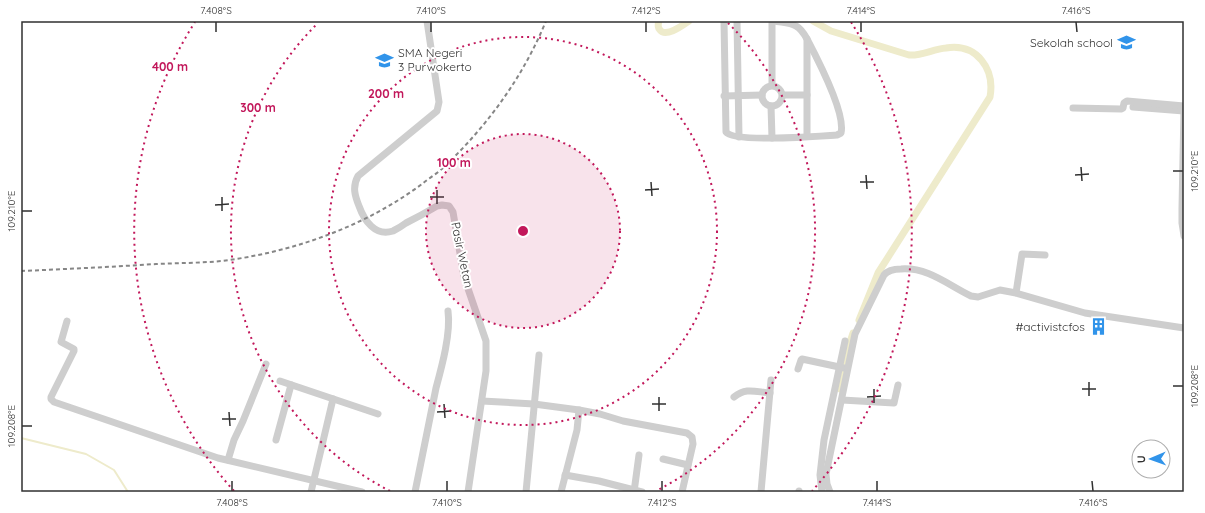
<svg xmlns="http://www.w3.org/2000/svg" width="1205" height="513" font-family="Quicksand,sans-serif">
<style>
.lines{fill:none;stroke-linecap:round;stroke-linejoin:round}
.stream{stroke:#eeebcb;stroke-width:2}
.canal{stroke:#eeebcb;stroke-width:7}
.minor{stroke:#cecece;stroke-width:7}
.rail{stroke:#868686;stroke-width:2;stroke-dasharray:4 3;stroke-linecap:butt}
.ticks{fill:none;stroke:#313131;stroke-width:1.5}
.ring{fill:none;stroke:#c2185b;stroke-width:2;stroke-dasharray:2 4}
.labels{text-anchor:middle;stroke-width:4;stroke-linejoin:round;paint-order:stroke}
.poi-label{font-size:12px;fill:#313131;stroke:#fff;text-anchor:end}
.street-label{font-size:12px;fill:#313131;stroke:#fff}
.centre{fill:#c2185b;stroke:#fff;stroke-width:2}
.ring-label{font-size:12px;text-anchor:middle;font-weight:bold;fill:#c2185b;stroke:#fff;stroke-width:4;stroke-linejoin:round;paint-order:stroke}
.neatline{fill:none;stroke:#313131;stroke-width:1.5}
.ticks-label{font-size:10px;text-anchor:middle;fill:#313131}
</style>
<rect width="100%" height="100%" fill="#fff"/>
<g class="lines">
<path class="stream" d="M21,438L86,454L114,470L128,492"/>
<g class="canal">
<path d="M659,21C658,24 657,27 660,30C666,38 683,25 689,21"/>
<path d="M813,21L831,31L909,55C922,56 933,49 946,48C977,43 995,69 990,97L878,273L859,320"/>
<path d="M840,389L850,342L853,333"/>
</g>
<g class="minor">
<path d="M427,21L439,102L437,111L358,176C352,187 355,196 359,206C364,220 375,237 393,231C397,229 402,226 406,223C416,218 427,212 437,206L442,205L449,206L453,212L464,277L486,341V371L468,492"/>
<path d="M724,21L726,132C734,143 820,136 837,135L841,133C846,113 817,58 807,39"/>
<path d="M737,21L739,137"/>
<path d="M774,21C791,24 798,22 807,39V136"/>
<path d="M772,85V21"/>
<circle cx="772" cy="96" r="10"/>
<path d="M783,95H807"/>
<path d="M724,96L762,95"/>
<path d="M771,106L772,138"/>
<path d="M1133,107L1184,111"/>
<path d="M1073,108L1121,109L1123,108L1124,103L1127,101L1184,106"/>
<path d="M1184,109L1182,208V223L1184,236"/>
<path d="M1045,255L1022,254L1016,293L1085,313L1184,328"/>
<path d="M67,321L61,342L74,349V351L51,397V399L54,402L218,458L362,492"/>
<path d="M798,369L801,360L802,359L844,368"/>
<path d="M280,381L378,414"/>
<path d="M734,397C746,387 756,392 770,393"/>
<path d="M842,400L894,403L898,385"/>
<path d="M482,401L534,404L579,410L600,414L623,421L687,433L692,437L693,444L682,492"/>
<path d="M276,440L291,385"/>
<path d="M663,459L688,465"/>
<path d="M228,460L234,440L243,421L266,364"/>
<path d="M565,475L599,481L642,492"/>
<path d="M799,491V492"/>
<path d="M311,492L333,399"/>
<path d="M415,492L436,388C442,366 451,333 448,311"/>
<path d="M526,492L539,355"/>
<path d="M561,492L577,430L579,410"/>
<path d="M634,492L639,455"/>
<path d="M761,492L771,380"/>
<path d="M822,492L820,475L824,440L845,341"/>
<path d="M830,492L827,484L826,474L855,334L884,275C888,270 894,269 901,269C928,267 948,285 971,296L978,297L1000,290L1016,293"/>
</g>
<path class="rail" d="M21,271C66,269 111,267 156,264C178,263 200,263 222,261C293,252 364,227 422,184C429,178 438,173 444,167C488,125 523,77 546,21"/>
</g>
<path class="ticks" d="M216,22V32M431,22V32M646,22V32M861,22V32M1076,22L1077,32M1081,167L1082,181M1173,171H1183M866,175L867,189M1075,175L1089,174M651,182L652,196M860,182H874M437,190V204M645,190L659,189M222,197V211M430,197H444M215,205L229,204M22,211H32M1089,382V396M1173,386H1183M874,389V403M1082,389H1096M659,397V411M867,397L881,396M444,404L445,418M652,404H666M229,412L230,426M437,412L451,411M222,419H236M22,426H32M232,481V491M447,481V491M662,481V491M877,481V491M1092,481L1093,491"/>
<circle cx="523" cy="231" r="97" fill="#c2185b" fill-opacity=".12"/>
<g class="ring">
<circle cx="523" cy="231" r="97"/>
<circle cx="523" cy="231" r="194"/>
<path d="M390 491A292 292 0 0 1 318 23M728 23A292 292 0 0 1 656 491"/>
<path d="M234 491A389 389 0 0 1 195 22M851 22A389 389 0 0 1 812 491"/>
</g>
<defs>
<symbol id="school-bare" viewBox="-9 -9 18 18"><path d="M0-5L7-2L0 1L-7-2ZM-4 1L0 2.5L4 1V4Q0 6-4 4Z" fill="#3194ea" stroke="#fff" stroke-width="2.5" paint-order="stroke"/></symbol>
<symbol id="building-bare" viewBox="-9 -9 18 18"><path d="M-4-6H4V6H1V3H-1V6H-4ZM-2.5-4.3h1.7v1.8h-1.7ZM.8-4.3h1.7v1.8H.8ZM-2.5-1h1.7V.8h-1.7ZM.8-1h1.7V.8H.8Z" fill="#3194ea" stroke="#fff" stroke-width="2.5" paint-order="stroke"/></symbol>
</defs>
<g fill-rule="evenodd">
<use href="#school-bare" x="1114" y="30" width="25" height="25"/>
<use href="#school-bare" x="372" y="48" width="25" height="25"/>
<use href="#building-bare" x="1086" y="314" width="25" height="25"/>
</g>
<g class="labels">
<g class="poi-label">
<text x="1113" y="47">Sekolah school</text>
<text x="398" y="57" text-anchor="start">SMA Negeri<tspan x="398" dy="14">3 Purwokerto</tspan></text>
<text x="1085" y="331">#activistcfos</text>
</g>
<g class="street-label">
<text transform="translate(462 255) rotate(78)" y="4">Pasir Wetan</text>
</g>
</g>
<circle cx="523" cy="231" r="6" class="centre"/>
<g class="ring-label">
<text x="170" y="71">400 m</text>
<text x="386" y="98">200 m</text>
<text x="258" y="112">300 m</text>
<text x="454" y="167">100 m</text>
</g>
<rect width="1205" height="513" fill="none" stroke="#ffffff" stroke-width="44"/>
<g transform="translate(1151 459) rotate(268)"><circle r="19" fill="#ffffff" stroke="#adadad"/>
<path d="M0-3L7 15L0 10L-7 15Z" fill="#3194ea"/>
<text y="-6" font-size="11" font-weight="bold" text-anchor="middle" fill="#313131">U</text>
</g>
<rect x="22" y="22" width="1161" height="469" class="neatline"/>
<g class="ticks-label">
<text x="216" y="14">7.408°S</text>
<text x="431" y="14">7.410°S</text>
<text x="646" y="14">7.412°S</text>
<text x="861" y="14">7.414°S</text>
<text x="1076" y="14">7.416°S</text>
<text transform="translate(1194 171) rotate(-90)" y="4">109.210°E</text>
<text transform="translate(11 211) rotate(-90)" y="4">109.210°E</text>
<text transform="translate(1194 386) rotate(-90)" y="4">109.208°E</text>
<text transform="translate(11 426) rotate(-90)" y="4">109.208°E</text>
<text x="232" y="506">7.408°S</text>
<text x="447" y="506">7.410°S</text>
<text x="662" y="506">7.412°S</text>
<text x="877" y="506">7.414°S</text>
<text x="1093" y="506">7.416°S</text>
</g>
</svg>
